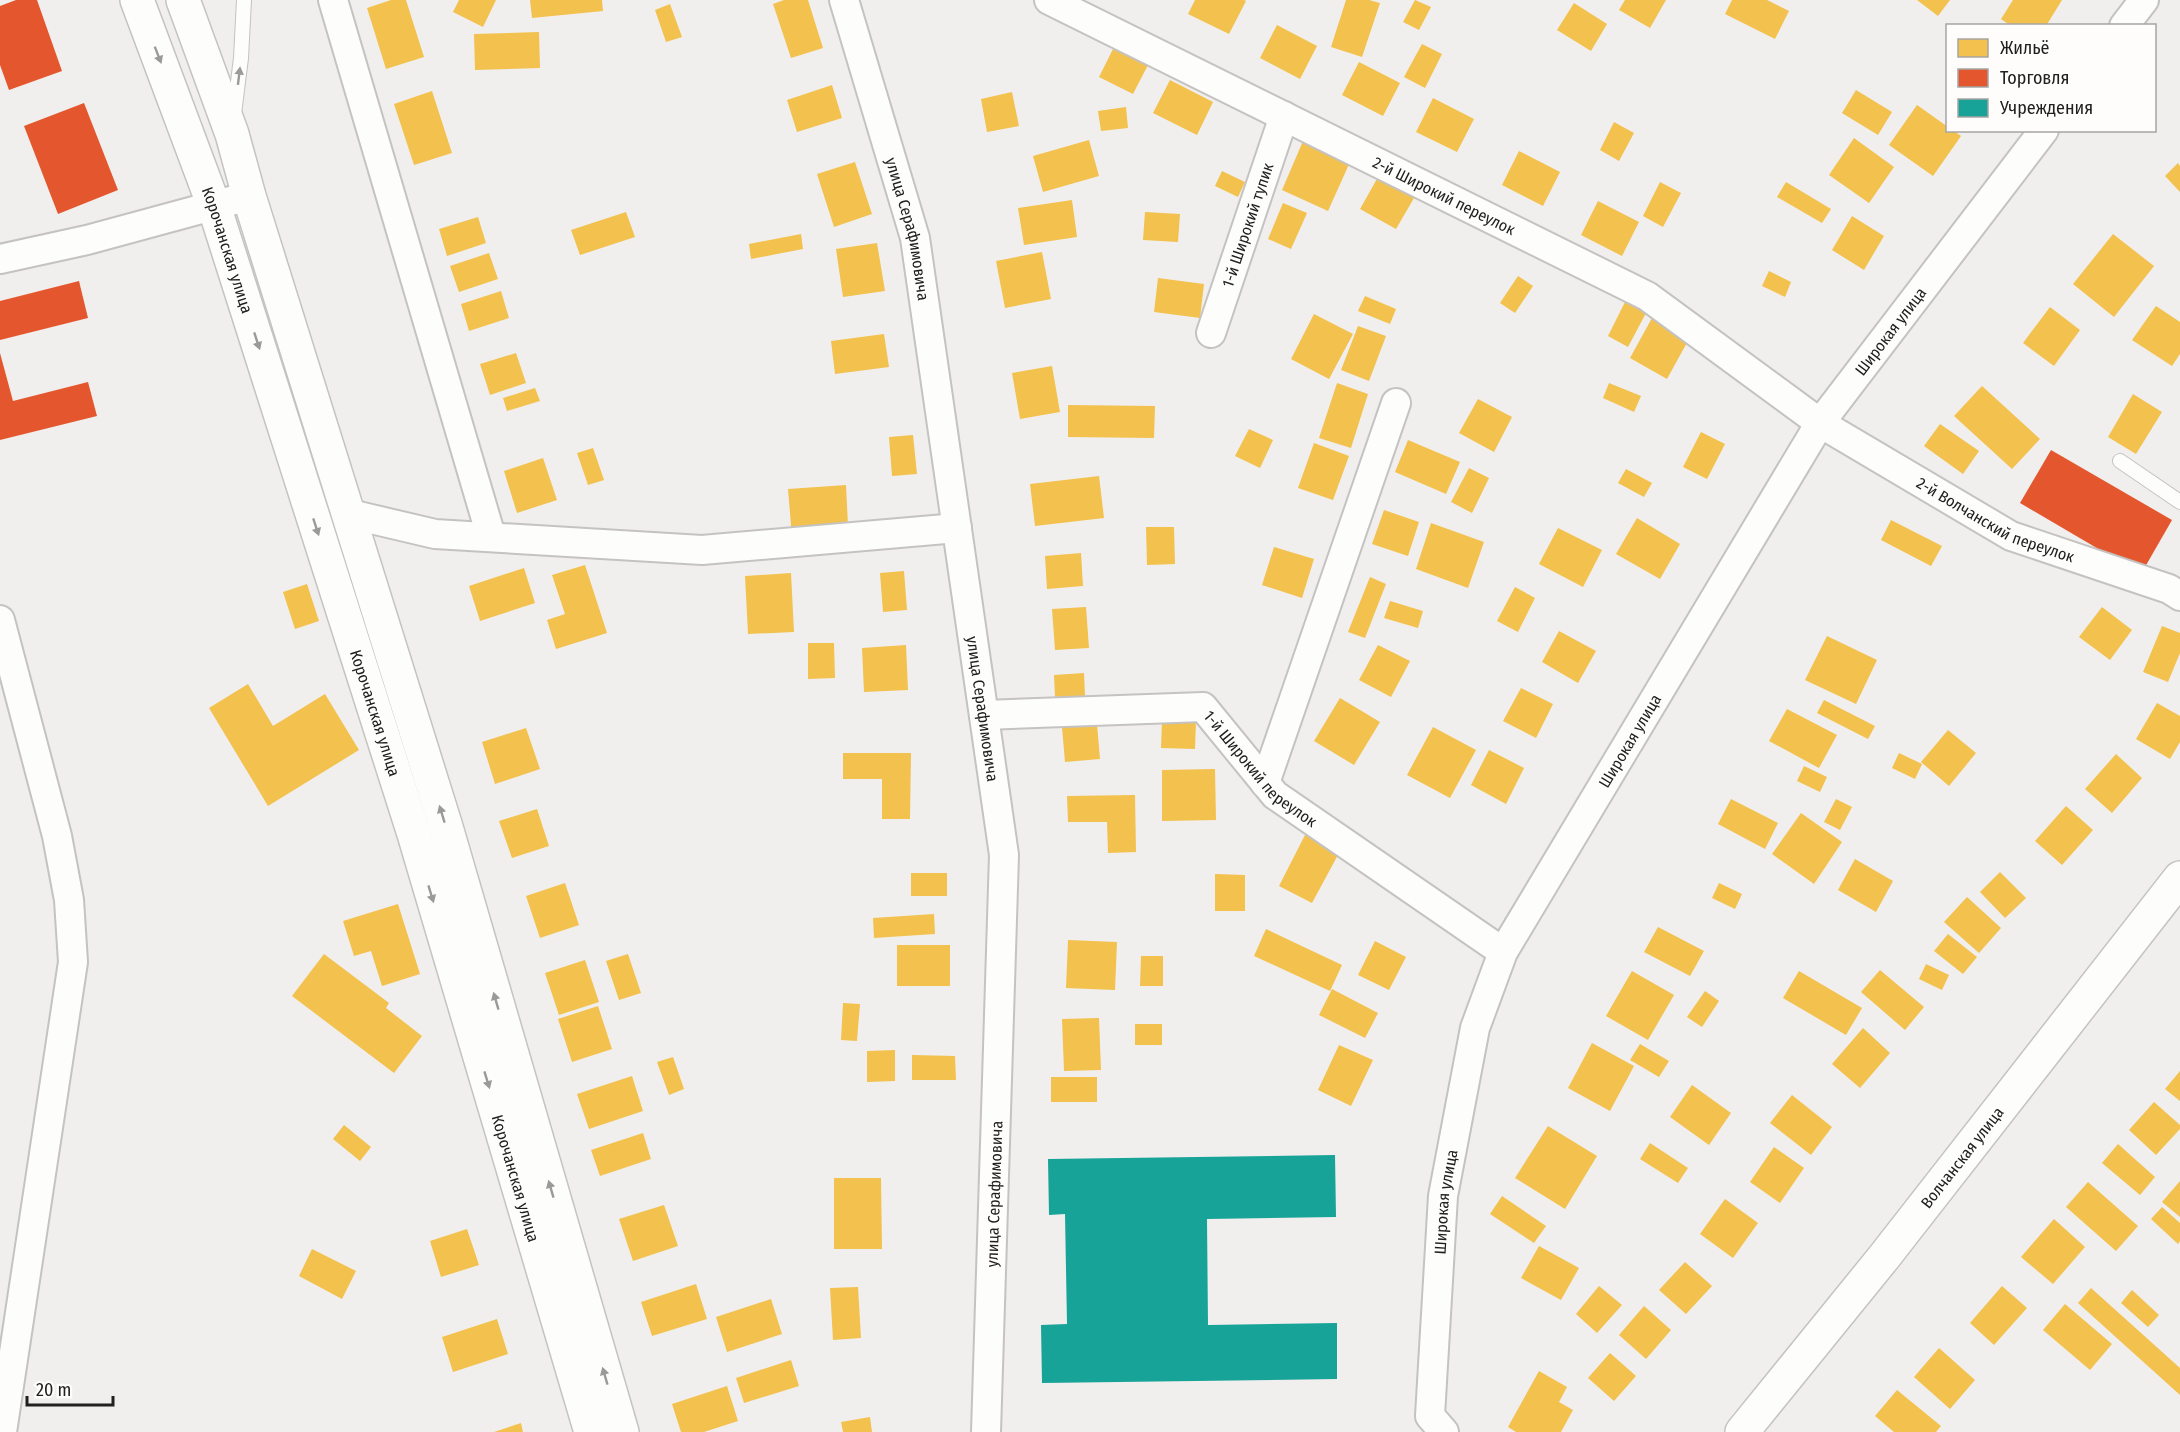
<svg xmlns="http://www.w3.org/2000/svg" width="2180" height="1432" font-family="'Fira Sans Condensed',sans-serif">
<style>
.homes{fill:#f2c14e}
.shops{fill:#e4572e}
.public{fill:#17a398}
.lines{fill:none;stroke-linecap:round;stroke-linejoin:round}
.lane-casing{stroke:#c4c3c1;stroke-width:16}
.street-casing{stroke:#c4c3c1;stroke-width:32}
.primary-casing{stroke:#c4c3c1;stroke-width:36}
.lane{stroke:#fdfdfc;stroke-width:14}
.street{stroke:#fdfdfc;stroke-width:28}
.primary{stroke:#fdfdfc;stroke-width:33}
.oneway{fill:#9a9a98}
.labels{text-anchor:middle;stroke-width:6;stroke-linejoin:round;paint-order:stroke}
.street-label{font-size:16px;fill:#21201e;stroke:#fffdfc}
</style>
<rect width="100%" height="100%" fill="#f1efed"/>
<g class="homes">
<path d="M391,0H406L424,57L386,69L367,8Z"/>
<path d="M459,0H496L483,27L453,12Z"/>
<path d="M530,0H602L603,11L532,18Z"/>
<path d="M784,0H808L823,48L791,58L773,4Z"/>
<path d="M1195,0H1244L1246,1L1229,34L1188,14Z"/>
<path d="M1346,0H1369L1380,3L1362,57L1331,47Z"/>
<path d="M1415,0L1431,7L1419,30L1403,22Z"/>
<path d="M1625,0H1666L1650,28L1619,10Z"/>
<path d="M1732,0H1767L1789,11L1775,39L1725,14Z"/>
<path d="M1917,0H1950L1938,16Z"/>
<path d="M2013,0H2062L2046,26H2011L2001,19Z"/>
<path d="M1574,3L1607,24L1591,51L1557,30Z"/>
<path d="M670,4L682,37L666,42L655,10Z"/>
<path d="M1277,25L1317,46L1300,79L1260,58Z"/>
<path d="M539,32L540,68L475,70L474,34Z"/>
<path d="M1422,44L1442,54L1425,88L1404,77Z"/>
<path d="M1115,45L1149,63L1133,94L1099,77Z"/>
<path d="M1359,62L1400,83L1383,116L1342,95Z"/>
<path d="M1170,80L1213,102L1197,135L1153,113Z"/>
<path d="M832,85L842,118L797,132L787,100Z"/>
<path d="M1856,90L1892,112L1878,135L1842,113Z"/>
<path d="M432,91L452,153L414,165L394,104Z"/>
<path d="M1012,92L1019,126L987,132L981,99Z"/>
<path d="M1433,98L1474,119L1457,152L1416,132Z"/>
<path d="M1917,105L1948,127V130H1953L1961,136L1933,176L1889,145Z"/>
<path d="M1126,107L1128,128L1101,131L1098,111Z"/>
<path d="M1614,122L1634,133L1619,161L1600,150Z"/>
<path d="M1854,138L1894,167L1869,203L1829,175Z"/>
<path d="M1089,140L1099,176L1043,192L1033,156Z"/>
<path d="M1303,141L1350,162L1328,211L1282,190Z"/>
<path d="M1519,151L1560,172L1543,206L1502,185Z"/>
<path d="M855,162L872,214L834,227L817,174Z"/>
<path d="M2178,163L2180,166V192L2165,176Z"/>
<path d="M1222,171L1245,182L1238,197L1215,186Z"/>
<path d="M1378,177L1414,198L1396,229L1360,209Z"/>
<path d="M1660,182L1681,193L1663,227L1643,216Z"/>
<path d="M1786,182L1831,209L1822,223L1777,197Z"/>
<path d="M1072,200L1077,237L1024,245L1018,208Z"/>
<path d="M1598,201L1639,222L1622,256L1581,235Z"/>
<path d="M1283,203L1307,213L1291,249L1268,239Z"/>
<path d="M626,212L635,237L580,255L571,230Z"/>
<path d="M1145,212L1180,214L1178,242L1143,240Z"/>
<path d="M1852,216L1884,236L1864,270L1832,250Z"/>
<path d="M478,217L486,243L447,256L439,229Z"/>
<path d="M801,234L803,249L751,259L749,244Z"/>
<path d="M2113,234L2154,266L2114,317L2073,284Z"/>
<path d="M877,243L885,291L843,297L836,249Z"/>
<path d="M1042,252L1051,299L1005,308L996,261Z"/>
<path d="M489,253L498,279L459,292L450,266Z"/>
<path d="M1769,271L1791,282L1785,297L1762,286Z"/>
<path d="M1518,276L1533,286L1515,313L1500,303Z"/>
<path d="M1158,278L1204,284L1200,318L1154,312Z"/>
<path d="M501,291L509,318L469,331L461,304Z"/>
<path d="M1365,296L1396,309L1390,324L1358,311Z"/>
<path d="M1625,302L1646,313L1628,347L1608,336Z"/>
<path d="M2156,306L2180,322V354L2172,366L2132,340Z"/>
<path d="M2050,307L2080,330L2054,366L2023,343Z"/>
<path d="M1314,314L1353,334L1329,379L1291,359Z"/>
<path d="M1652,318L1689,339L1667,379L1630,358Z"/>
<path d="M1358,326L1386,336L1369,381L1341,370Z"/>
<path d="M884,334L889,367L835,374L831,341Z"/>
<path d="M516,353L526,383L490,395L480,364Z"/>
<path d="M1052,366L1060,412L1020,419L1012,373Z"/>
<path d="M1337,383L1368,394L1351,448L1319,438Z"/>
<path d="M1609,383L1641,396L1634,412L1603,398Z"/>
<path d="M1982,386L2040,439L2012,469L1954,416Z"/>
<path d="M535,388L540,401L507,411L503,398Z"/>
<path d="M2133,394L2162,412L2136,454L2108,437Z"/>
<path d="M1478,399L1512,417L1494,452L1459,433Z"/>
<path d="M1068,405L1155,406L1154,438L1068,437Z"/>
<path d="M1940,424L1979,451L1963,474L1924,446Z"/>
<path d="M1249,429L1273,440L1260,468L1235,456Z"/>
<path d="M1701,432L1725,444L1707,479L1683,467Z"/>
<path d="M913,435L917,474L892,476L889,437Z"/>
<path d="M1408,440L1460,462L1446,494L1395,472Z"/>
<path d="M1314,443L1349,456L1333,500L1298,488Z"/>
<path d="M593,448L604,480L588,485L577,453Z"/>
<path d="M543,458L557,500L517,513L504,471Z"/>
<path d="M1469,468L1489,478L1472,513L1451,502Z"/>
<path d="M1626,469L1652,483L1644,497L1618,483Z"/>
<path d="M1099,476L1104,518L1035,526L1030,484Z"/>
<path d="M846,485L849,546L793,549L788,489Z"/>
<path d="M1384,510L1419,522L1408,556L1372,544Z"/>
<path d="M1637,518L1680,544L1660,579L1616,554Z"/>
<path d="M1891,520L1942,546L1931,566L1881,540Z"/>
<path d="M1431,523L1484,542L1468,588L1416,569Z"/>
<path d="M1146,527H1174L1175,564L1147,565Z"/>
<path d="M1558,528L1602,550L1583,587L1539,564Z"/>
<path d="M1274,547L1314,559L1302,598L1262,585Z"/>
<path d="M1081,553L1083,586L1047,589L1045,556Z"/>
<path d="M585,565L607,633L556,649L547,620L565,614L552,575Z"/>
<path d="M524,568L535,603L480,621L469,586Z"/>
<path d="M904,571L907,610L883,612L880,573Z"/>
<path d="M791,573L794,632L748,634L745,576Z"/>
<path d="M1370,577L1386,584L1365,638L1348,632Z"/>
<path d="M307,584L319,621L295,629L283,592Z"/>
<path d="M1515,587L1535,598L1518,632L1497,621Z"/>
<path d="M1390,601L1423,611L1418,628L1384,618Z"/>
<path d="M1086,607L1089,648L1055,650L1052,609Z"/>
<path d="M2102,607L2132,630L2110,660L2079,637Z"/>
<path d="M2162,626L2180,633V653L2168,682L2143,672Z"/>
<path d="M1559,631L1596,651L1578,683L1542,662Z"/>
<path d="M1827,636L1877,660L1856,704L1805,680Z"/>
<path d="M808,643H834L835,678L808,679Z"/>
<path d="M906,645L908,690L864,692L862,648Z"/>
<path d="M1378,645L1410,661L1391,697L1359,680Z"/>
<path d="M1084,673L1085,696L1055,697L1054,675Z"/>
<path d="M248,684L273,726L325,694L359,750L268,806L209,708Z"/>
<path d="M1521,688L1553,704L1536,738L1503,721Z"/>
<path d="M1340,698L1380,722L1354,765L1314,741Z"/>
<path d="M1824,700L1875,726L1868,739L1817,713Z"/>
<path d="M2157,703L2180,716V742L2170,759L2136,739Z"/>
<path d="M1787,709L1837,735L1819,768L1769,741Z"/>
<path d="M1162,721H1196L1195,749L1161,748Z"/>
<path d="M1097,724L1100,759L1065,762L1062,727Z"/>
<path d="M1433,727L1476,750L1450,798L1407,775Z"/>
<path d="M526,728L540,769L495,784L482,742Z"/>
<path d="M1948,730L1976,753L1949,786L1921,762Z"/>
<path d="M1489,750L1524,768L1506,804L1471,785Z"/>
<path d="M843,753H911L910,819H882V779H843Z"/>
<path d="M1899,753L1922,764L1915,779L1892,768Z"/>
<path d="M2116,754L2142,778L2112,813L2085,789Z"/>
<path d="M1804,766L1827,777L1820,792L1797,781Z"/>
<path d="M1215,769L1216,820L1162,821V770Z"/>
<path d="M1135,795L1136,852L1108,853L1107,822H1068L1067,796Z"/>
<path d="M1731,799L1778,823L1765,849L1718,824Z"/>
<path d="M1836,799L1852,807L1840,830L1824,822Z"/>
<path d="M2066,806L2093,830L2062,865L2035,841Z"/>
<path d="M537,809L549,846L512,858L499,821Z"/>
<path d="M1801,813L1842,842L1814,884L1772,854Z"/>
<path d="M1305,835L1339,853L1312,903L1279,886Z"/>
<path d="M1855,859L1893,881L1876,912L1838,890Z"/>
<path d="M2000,872L2026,898L2005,918L1980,892Z"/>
<rect x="911" y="873" width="36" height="23"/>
<path d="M1215,874L1245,875V911H1215Z"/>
<path d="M565,883L579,925L540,938L526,896Z"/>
<path d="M1719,883L1742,894L1735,909L1712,898Z"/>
<path d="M1967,897L2001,928L1979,953L1944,922Z"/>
<path d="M398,904L420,974L382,986L371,951L354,956L343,921Z"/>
<path d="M934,914L935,934L874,938L873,918Z"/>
<path d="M1658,927L1704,951L1690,976L1644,952Z"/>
<path d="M1266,929L1342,965L1330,991L1254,956Z"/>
<path d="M1948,934L1977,957L1963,974L1934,951Z"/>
<path d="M1068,940L1117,942L1115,990L1066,988Z"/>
<path d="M1375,941L1406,957L1389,990L1358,975Z"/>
<rect x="897" y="945" width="53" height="41"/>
<path d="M324,954L389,1003L386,1008L422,1036L394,1073L292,996Z"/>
<path d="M628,954L641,993L619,1000L606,961Z"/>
<path d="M1141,956H1163V986H1140Z"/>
<path d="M585,960L599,1002L559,1015L545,973Z"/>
<path d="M1926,964L1949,975L1942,990L1919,979Z"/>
<path d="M1880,970L1924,1007L1905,1030L1861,992Z"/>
<path d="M1632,971L1674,995L1648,1040L1606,1016Z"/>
<path d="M1799,971L1862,1008L1846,1035L1783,998Z"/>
<path d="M1332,989L1378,1013L1365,1038L1319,1015Z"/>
<path d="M1705,991L1719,1001L1702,1027L1687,1017Z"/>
<path d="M843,1003L860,1004L857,1041L841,1040Z"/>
<path d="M598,1006L612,1049L572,1062L558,1019Z"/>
<path d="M1099,1018L1101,1070L1064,1071L1062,1019Z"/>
<rect x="1135" y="1024" width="27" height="21"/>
<path d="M1863,1028L1890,1053L1860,1088L1832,1064Z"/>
<path d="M1592,1043L1634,1066L1610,1111L1568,1088Z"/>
<path d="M1640,1044L1669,1061L1659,1077L1630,1060Z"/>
<path d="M1339,1045L1373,1060L1351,1106L1318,1090Z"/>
<path d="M895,1050V1081L867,1082V1051Z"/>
<path d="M912,1055L955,1056L956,1080H912Z"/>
<path d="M673,1057L684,1089L669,1095L657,1062Z"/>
<path d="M2180,1071V1101L2165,1089Z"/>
<path d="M632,1076L643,1111L589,1129L577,1094Z"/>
<rect x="1051" y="1077" width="46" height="25"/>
<path d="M1692,1085L1731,1113L1709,1145L1670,1117Z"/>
<path d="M1792,1095L1832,1127L1811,1155L1770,1123Z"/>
<path d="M2154,1102L2180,1125V1129L2156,1155L2129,1130Z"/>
<path d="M344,1125L371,1147L360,1161L333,1139Z"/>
<path d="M1548,1126L1597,1156L1565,1209L1515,1178Z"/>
<path d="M643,1133L651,1159L600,1176L591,1150Z"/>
<path d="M1650,1143L1688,1168L1678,1183L1640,1159Z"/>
<path d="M2118,1144L2155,1177L2140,1195L2102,1163Z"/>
<path d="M1774,1147L1804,1168L1780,1203L1750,1182Z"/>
<path d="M834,1178H881L882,1249H834Z"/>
<path d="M2180,1181V1217L2162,1202Z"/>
<path d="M2088,1182L2138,1226L2116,1251L2066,1207Z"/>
<path d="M1502,1196L1546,1226L1534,1243L1490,1214Z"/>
<path d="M1725,1199L1758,1223L1733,1258L1700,1234Z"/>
<path d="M664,1205L678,1246L633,1261L619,1219Z"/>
<path d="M2162,1207L2180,1223V1241L2178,1244L2151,1219Z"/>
<path d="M2054,1219L2085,1247L2053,1284L2021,1257Z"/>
<path d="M467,1229L479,1265L441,1277L430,1241Z"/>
<path d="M1539,1246L1579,1268L1561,1300L1521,1278Z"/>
<path d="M312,1249L356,1271L342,1299L299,1276Z"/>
<path d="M1685,1262L1712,1286L1686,1314L1659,1290Z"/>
<path d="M696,1284L707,1319L652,1336L641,1302Z"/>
<path d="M1599,1286L1622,1305L1597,1333L1576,1314Z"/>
<path d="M2002,1286L2027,1308L1994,1345L1970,1323Z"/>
<path d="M858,1287L861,1338L833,1340L830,1288Z"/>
<path d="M2091,1288L2180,1368V1395L2078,1303Z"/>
<path d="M2132,1290L2159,1315L2148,1327L2121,1303Z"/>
<path d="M771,1299L782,1334L727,1352L716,1317Z"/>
<path d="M2065,1304L2112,1344L2090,1370L2043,1330Z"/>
<path d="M1644,1306L1671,1330L1646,1359L1619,1335Z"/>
<path d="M497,1319L508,1354L453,1372L442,1337Z"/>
<path d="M1939,1348L1975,1380L1950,1409L1914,1377Z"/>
<path d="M1610,1353L1636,1376L1614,1401L1588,1378Z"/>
<path d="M791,1360L799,1386L744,1403L736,1378Z"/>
<path d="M1539,1371L1567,1387L1559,1402L1573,1410L1561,1432H1516L1508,1427Z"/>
<path d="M727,1386L738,1421L704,1432H681L672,1404Z"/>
<path d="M1897,1390L1941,1426L1936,1432H1894L1875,1416Z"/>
<path d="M870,1417L872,1432H843L841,1422Z"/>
<path d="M521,1423L523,1432H494Z"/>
</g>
<g class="shops">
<path d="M16,0H37L62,71L9,90L0,65V6Z"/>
<path d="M84,103L118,190L58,214L24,126Z"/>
<path d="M79,281L88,318L0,340V301Z"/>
<path d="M0,353L13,401L88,382L97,416L0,440Z"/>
<path d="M2051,450L2172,520L2141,574L2020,503Z"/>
</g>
<path class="public" d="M1335,1155L1336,1217L1207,1219L1208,1325L1337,1323V1379L1042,1383L1041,1325L1067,1324L1065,1214L1049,1215L1048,1159Z"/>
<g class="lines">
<defs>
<g id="lane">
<path d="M234,114L241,58L244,0"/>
<path d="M2120,461L2180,502"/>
</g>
<g id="street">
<path d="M333,0L491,536"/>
<path id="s1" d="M844,0L915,238L1004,855L986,1432"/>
<path id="s2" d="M1049,0L1647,296L1820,423L2011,536L2169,589L2180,596"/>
<path d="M2124,26L2144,0"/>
<path d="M0,259L87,240L249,196"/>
<path id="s3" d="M1211,333L1284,116"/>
<path d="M350,514L435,534L702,550L957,528"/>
<path d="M0,620L57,836L69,900L73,962L2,1432"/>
<path id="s4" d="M984,715L1203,707L1275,795L1503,952"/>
<path d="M1265,783L1396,403"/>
<path id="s5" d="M1444,1432L1430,1416L1443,1196L1475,1028L1503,952L1820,423L2044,130"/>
</g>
<g id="primary">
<path id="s6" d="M137,0L214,206L414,834L591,1432"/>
<path d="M183,0L232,134L249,196L446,827L622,1432"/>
<path id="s7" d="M1742,1432L1884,1257L2180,878"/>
</g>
</defs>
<use href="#lane" class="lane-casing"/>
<use href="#street" class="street-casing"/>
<use href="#primary" class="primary-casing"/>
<use href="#lane" class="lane"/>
<use href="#street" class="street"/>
<use href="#primary" class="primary"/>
</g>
<defs><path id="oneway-solid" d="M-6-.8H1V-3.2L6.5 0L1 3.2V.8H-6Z" transform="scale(1.5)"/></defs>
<g class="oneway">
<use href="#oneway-solid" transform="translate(158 55) rotate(69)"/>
<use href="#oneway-solid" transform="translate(239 76) rotate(-83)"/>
<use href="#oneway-solid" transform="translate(257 341) rotate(72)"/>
<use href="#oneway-solid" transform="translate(316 527) rotate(72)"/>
<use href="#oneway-solid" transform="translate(442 814) rotate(-107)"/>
<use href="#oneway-solid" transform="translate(431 894) rotate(73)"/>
<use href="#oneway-solid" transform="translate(496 1001) rotate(-106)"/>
<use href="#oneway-solid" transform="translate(487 1080) rotate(73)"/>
<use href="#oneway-solid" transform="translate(551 1189) rotate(-106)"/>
<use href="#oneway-solid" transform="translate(605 1376) rotate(-106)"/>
</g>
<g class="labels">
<g class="street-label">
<text dy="6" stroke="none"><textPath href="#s2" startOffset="441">2-й Широкий переулок</textPath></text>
<text dy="6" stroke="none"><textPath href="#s3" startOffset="114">1-й Широкий тупик</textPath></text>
<text dy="6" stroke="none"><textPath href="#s1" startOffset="238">улица Серафимовича</textPath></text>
<text dy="6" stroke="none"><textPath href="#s6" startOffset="266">Корочанская улица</textPath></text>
<text dy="6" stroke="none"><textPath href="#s5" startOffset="1226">Широкая улица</textPath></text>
<text dy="6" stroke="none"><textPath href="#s2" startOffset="1083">2-й Волчанский переулок</textPath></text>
<text dy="6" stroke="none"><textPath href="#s1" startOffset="724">улица Серафимовича</textPath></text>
<text dy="6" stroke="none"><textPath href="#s6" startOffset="752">Корочанская улица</textPath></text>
<text dy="6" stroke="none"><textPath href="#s5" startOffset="740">Широкая улица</textPath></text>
<text dy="6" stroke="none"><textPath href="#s4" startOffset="304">1-й Широкий переулок</textPath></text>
<text dy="6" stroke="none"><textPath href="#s7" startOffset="352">Волчанская улица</textPath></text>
<text dy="6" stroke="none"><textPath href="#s6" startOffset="1238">Корочанская улица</textPath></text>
<text transform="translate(994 1194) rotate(-88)" y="6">улица Серафимовича</text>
<text dy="6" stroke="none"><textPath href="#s5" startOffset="236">Широкая улица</textPath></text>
</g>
</g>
<rect x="1946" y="24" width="210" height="108" fill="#fffdfc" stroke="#a6a5a3" stroke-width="1.5"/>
<rect x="1958" y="39" width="30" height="18" fill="#f2c14e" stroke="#a6a5a3" stroke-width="1.5"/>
<text x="2000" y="54" font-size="18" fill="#21201e">Жильё</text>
<rect x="1958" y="69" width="30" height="18" fill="#e4572e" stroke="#a6a5a3" stroke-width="1.5"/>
<text x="2000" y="84" font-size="18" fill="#21201e">Торговля</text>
<rect x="1958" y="99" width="30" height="18" fill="#17a398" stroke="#a6a5a3" stroke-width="1.5"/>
<text x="2000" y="114" font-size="18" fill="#21201e">Учреждения</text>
<path d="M27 1396v9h86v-9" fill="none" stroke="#21201e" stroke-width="3"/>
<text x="36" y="1396" font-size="18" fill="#21201e" stroke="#fffdfc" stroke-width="4.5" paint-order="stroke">20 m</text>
</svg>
